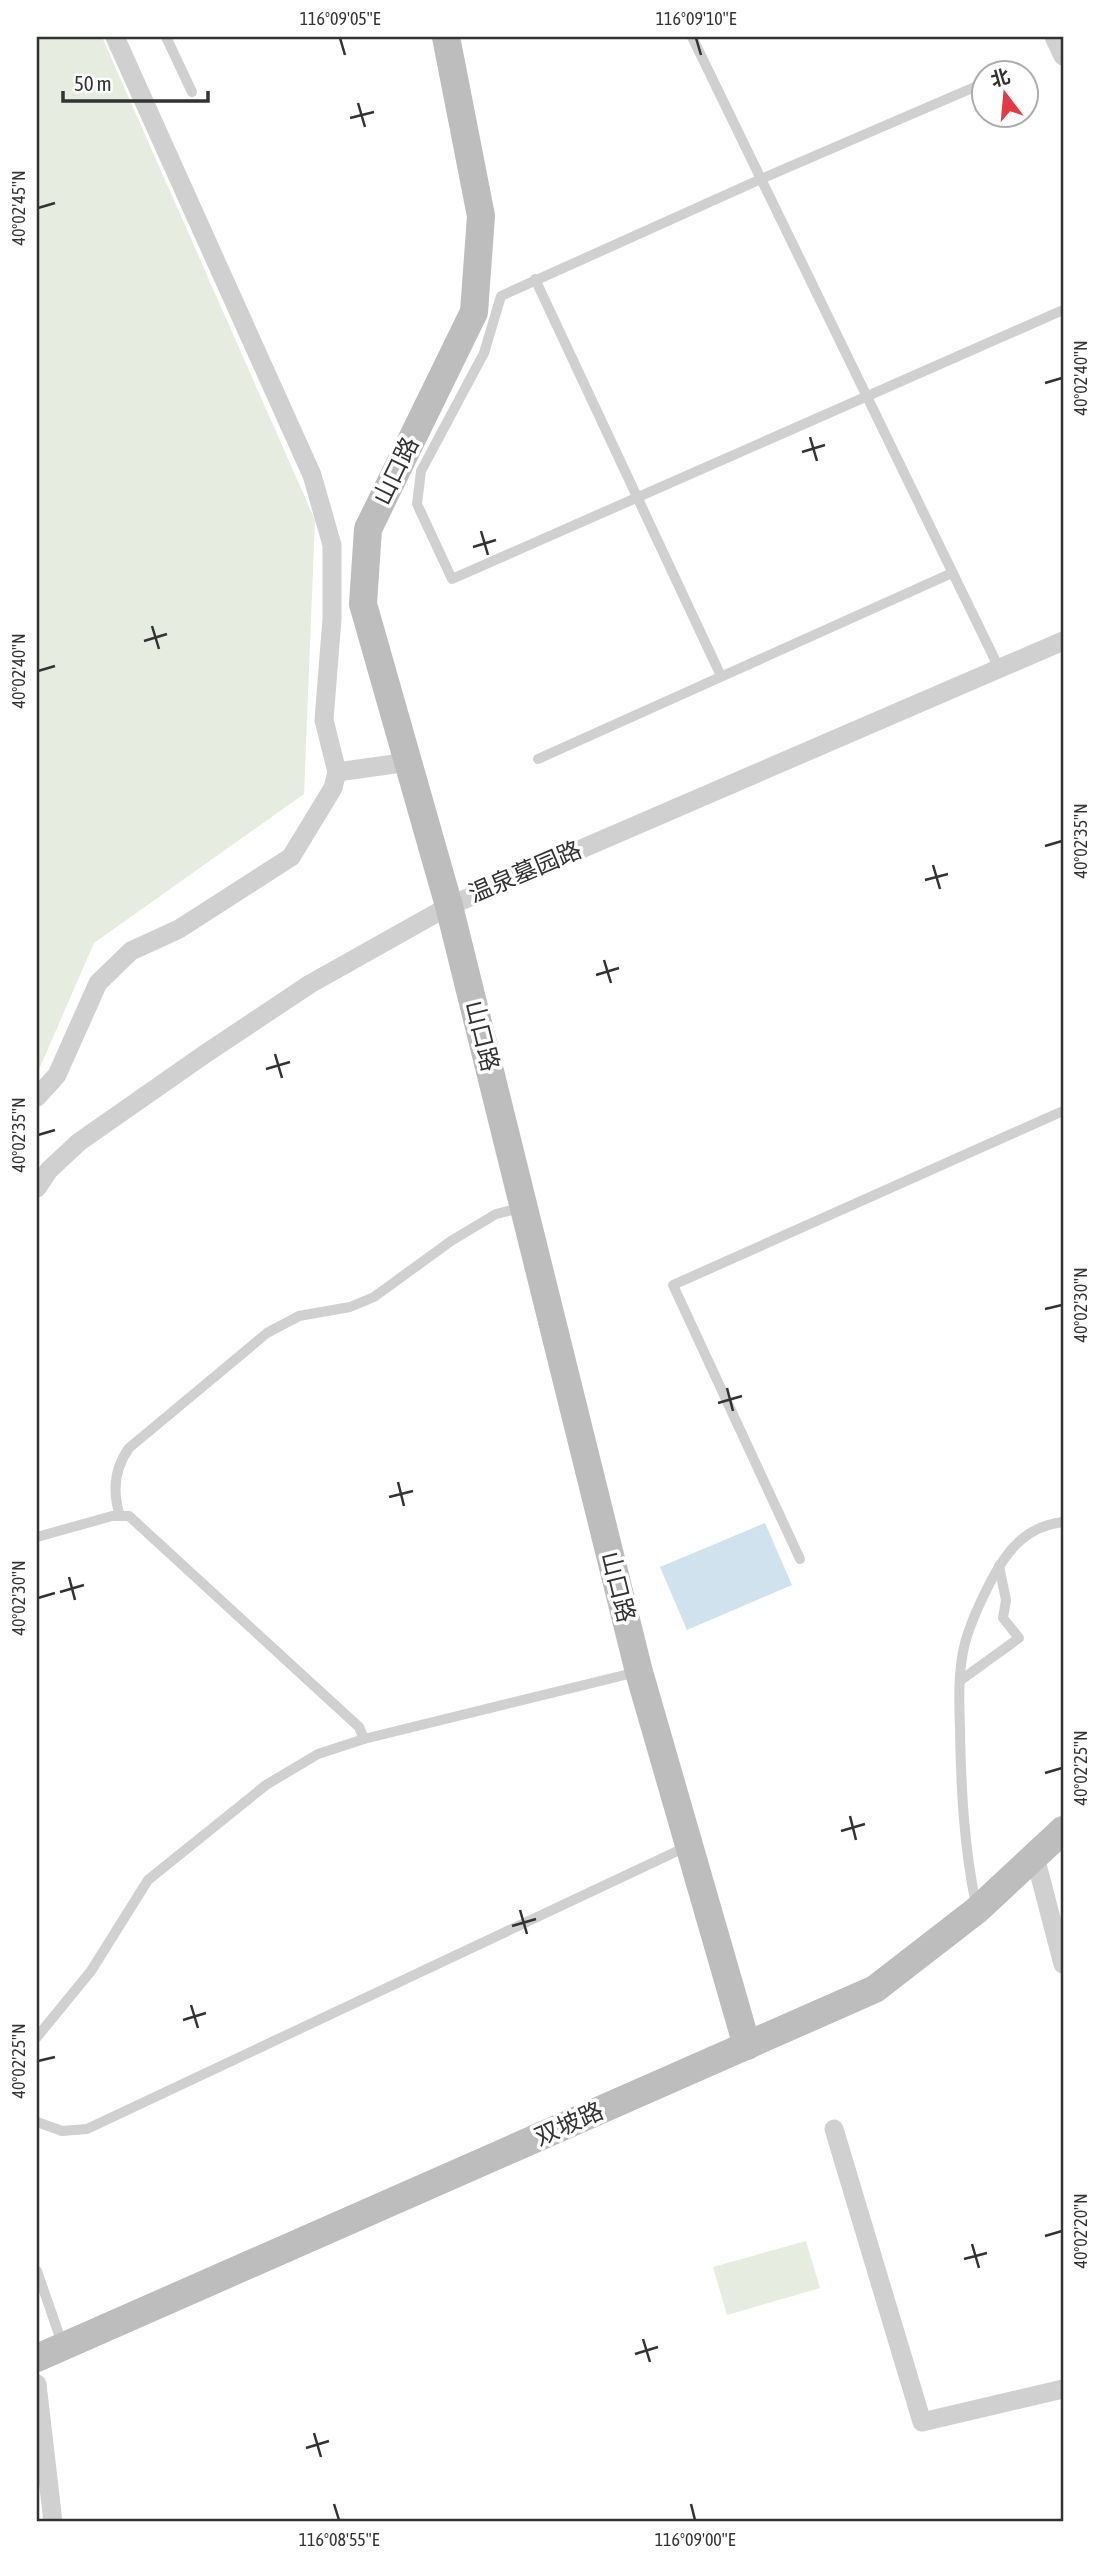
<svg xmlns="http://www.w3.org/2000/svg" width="1100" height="2559" font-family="'Asap Condensed','Noto Sans SC',sans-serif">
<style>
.green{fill:#e6ecdf}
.water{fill:#cfe2ee}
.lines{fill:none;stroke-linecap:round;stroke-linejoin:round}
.lane{stroke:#d0d0d0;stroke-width:10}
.street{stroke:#d0d0d0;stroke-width:19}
.secondary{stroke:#bdbdbd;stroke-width:28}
.ticks{fill:none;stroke:#333;stroke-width:2.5}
.labels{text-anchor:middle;stroke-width:7;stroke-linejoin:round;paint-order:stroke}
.street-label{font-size:24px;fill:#333;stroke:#fff}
.neatline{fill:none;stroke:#333;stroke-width:2.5}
.ticks-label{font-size:18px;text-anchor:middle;fill:#333}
</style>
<rect width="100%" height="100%" fill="#fff"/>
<g class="green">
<path d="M37,37H102L315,520L304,794L94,943L37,1074Z"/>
<path d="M806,2241L820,2288L727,2315L713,2267Z"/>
</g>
<path class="water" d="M765,1523L792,1585L687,1630L660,1567Z"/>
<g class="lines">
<g class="lane">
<path d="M166,37L192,92"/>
<path d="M692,37L999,668"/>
<path d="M1008,74L1014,71"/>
<path d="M984,83L761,179L501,296L484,353L421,471L417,504L452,579L1063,310"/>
<path d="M535,279L721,676"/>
<path d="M538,759L952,573"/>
<path d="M120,1516C112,1491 114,1469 129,1448L267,1333L299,1316L350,1307L374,1297L451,1241L496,1214L520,1208"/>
<path d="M37,1537L112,1516H129L359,1727L364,1739"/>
<path d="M800,1559L673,1285L1063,1111"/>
<path d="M961,1680L1019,1638L1003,1618L1006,1600L999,1566"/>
<path d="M976,1905C964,1847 961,1789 960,1729C959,1701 958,1670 965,1643C971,1621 981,1600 992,1579C1008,1549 1027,1526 1063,1522"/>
<path d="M37,2037L91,1971L148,1880L266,1785L318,1754L364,1739L637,1672"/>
<path d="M37,2122L62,2131L87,2129L686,1847"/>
<path d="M37,2271L62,2343"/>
</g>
<g class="street">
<path d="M1054,37L1063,56"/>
<path d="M337,772L409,762"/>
<path d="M37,1097L57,1075L98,983L131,951L179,929L291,857L333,788L337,772L324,720L332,619V545L312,475L115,37"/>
<path d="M37,1188L49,1170L79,1142L205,1054L310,984L449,906L1063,641"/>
<path d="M1035,1857L1063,1964"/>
<path d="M834,2129L922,2422L1063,2389"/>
<path d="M37,2384L53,2522"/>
</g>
<g class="secondary">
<path d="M446,37L481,216L474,312L368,529L363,604L449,906L639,1672L747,2046"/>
<path d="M37,2358L875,1989L977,1910L1063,1830"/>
</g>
</g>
<path class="ticks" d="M340,38L345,55M696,38L701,55M358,103L365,127M350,118L374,112M38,208L55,203M1045,383L1062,378M810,437L817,461M802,452L825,445M481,531L488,555M473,547L496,540M152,626L159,649M144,641L167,634M38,671L55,666M1045,846L1062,841M933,865L940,889M925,880L948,874M604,960L611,983M596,975L619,968M275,1054L282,1078M266,1069L290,1062M38,1135L55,1130M1045,1309L1062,1305M727,1388L733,1411M718,1403L742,1396M398,1482L404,1506M389,1497L413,1491M69,1577L75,1600M60,1592L84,1585M38,1598L55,1593M1045,1773L1062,1768M850,1816L856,1840M841,1831L865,1824M520,1910L527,1934M512,1926L536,1919M191,2005L198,2028M183,2020L206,2013M38,2061L55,2057M1045,2236L1062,2231M972,2244L979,2268M964,2259L987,2253M643,2339L650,2362M635,2354L658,2347M314,2433L321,2457M306,2448L329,2441M334,2504L339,2520M691,2504L695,2520"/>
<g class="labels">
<g class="street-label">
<text transform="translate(396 471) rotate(-64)" y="8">山口路</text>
<text transform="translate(525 872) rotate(-23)" y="8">温泉墓园路</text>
<text transform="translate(482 1036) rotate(76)" y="8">山口路</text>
<text transform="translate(618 1587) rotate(76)" y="8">山口路</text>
<text transform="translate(569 2124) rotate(-24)" y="8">双坡路</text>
</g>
</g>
<rect width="1100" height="2559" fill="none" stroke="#ffffff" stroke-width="77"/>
<g transform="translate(1005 94) rotate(344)"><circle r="33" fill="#ffffff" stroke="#adadad" stroke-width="2"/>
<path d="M0-5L12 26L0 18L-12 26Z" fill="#e63946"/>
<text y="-10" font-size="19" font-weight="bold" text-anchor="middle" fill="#333333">北</text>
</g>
<path d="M63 91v10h145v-10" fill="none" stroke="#333333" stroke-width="3.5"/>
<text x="74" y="91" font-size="21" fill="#333333" stroke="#ffffff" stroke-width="5" paint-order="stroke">50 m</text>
<rect x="38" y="38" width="1024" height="2482" class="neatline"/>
<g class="ticks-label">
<text x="340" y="25">116°09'05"E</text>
<text x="696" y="25">116°09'10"E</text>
<text transform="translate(19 208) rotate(-90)" y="6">40°02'45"N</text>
<text transform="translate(1081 378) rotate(-90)" y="6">40°02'40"N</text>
<text transform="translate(19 671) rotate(-90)" y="6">40°02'40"N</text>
<text transform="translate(1081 841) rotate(-90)" y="6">40°02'35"N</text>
<text transform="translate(19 1135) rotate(-90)" y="6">40°02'35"N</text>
<text transform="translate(1081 1305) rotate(-90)" y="6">40°02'30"N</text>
<text transform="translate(19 1598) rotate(-90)" y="6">40°02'30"N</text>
<text transform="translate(1081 1768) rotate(-90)" y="6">40°02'25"N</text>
<text transform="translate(19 2061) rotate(-90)" y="6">40°02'25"N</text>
<text transform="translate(1081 2231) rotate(-90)" y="6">40°02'20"N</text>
<text x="339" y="2546">116°08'55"E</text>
<text x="695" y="2546">116°09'00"E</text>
</g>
</svg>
